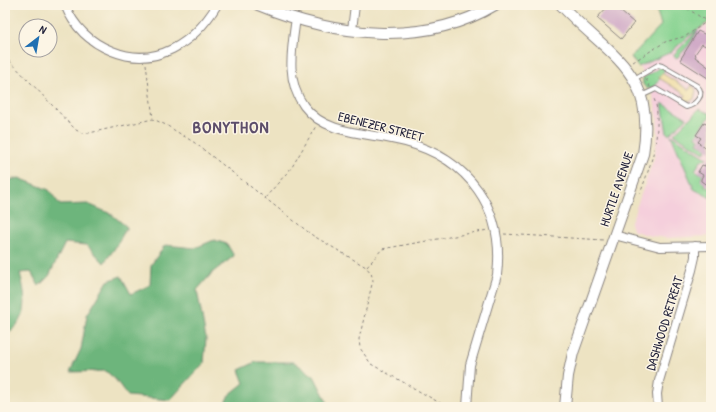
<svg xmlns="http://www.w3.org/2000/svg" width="716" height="412" font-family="'Patrick Hand',sans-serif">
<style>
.built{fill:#f5cfdc}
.green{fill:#87d391;stroke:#547a66}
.forest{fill:#6db57b;stroke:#486c5b}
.sand{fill:#eeda9e;stroke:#887e6c}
.building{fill:#caa0c3}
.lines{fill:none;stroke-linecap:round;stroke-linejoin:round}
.service-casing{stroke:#88827e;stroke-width:6}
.minor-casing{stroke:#88827e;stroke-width:10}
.tertiary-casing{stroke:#88827e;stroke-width:12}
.path{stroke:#88827e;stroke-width:1;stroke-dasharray:3 3;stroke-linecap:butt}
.service{stroke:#fff;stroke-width:4}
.minor{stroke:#fff;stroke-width:8}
.tertiary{stroke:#fff;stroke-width:10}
.labels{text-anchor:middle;stroke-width:3;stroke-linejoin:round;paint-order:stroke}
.street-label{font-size:13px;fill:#22223b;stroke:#fcf5e5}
.district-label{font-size:17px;font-weight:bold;letter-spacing:1px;fill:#5d4e6b;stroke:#fcf5e5}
</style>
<rect width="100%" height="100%" fill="#fcf5e5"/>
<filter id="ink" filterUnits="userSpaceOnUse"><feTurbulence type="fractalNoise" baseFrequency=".025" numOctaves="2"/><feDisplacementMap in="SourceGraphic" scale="8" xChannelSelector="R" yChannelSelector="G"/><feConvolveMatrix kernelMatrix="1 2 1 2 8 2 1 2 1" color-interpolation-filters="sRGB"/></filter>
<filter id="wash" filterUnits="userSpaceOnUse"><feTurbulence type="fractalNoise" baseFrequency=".012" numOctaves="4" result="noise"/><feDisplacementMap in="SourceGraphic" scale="16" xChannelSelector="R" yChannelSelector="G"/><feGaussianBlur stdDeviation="0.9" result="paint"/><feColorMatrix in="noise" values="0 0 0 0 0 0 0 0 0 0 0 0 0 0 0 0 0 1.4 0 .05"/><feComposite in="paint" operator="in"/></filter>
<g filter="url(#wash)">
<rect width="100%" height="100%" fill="#ede3c2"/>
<path class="built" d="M707,25L711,28V236L667,238L651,236L634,231L630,225L654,158L658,134L657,115L653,96L647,80L639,66Z"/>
<g class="green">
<path d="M655,5H711V23L709,22L689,36L671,52L638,67L631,57L661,25Z"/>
<path d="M698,31L688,46L677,58L673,55L695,33Z"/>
<path d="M661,67L665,69C661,76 651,98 643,84V78Z"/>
<path d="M662,103L687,118L669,135L667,133Z"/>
<path d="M699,109L711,114L705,124L704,123L696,137L699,139L697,143L707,149L704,153L674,134Z"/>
<path d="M671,135L707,158L701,161L695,170L703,175L701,179L705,184L706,187L711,188V198L694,189Z"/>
</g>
<g class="forest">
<path d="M19,178L49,190L60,205L88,204L111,214L127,227L115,248L104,263L87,245L65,243L49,276L39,286L31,272L20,273C26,297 31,321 5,334V181Z"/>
<path d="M214,240L227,244L234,256L213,272L197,290L206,339L204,363L170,400L128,396L115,379L106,371L70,372L81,349L87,315L108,281L121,276L131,294L150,285L151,265L165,245L195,248Z"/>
<path d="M256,362H294L314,376L330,407H223L229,395L244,383L239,370Z"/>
</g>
<path class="sand" d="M662,73L689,90L692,85L696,90L694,99L689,102L683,100L686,95L659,78Z"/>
<g id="blocks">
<g class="building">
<path d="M609,5H613L634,23L621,39L597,18Z"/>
<path d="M698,31L710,37L705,46L702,44L695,54L696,55L695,57L711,69V80L680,60Z"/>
<path d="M708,122L711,124V151L699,144L700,143L698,142L701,138L696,135L704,123L706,124Z"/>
<path d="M711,156V188L701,181V179L703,175L698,172L702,165L705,166Z"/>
</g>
</g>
</g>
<g filter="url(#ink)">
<use href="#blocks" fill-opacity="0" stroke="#88827e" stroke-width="1"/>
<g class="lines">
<defs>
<path id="service" d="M634,79L658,65L662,66L697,86C706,95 695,105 686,107L656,89L641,96"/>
<g id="minor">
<path d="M65,5C74,27 89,42 112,51C156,69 194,43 217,5"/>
<path d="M296,18C292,48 285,80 304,106C327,137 372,132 405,142C469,159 505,209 497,275L470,365L467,407"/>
<path d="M352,30L355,5"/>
<path d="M614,235L660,247L711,246"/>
<path d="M658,407L657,394L659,381L692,270L695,257V246"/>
</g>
<g id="tertiary">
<path d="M258,5C333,36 423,48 495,5"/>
<path d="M561,5C609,57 657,70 643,154L573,353L568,376L565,407"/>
</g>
</defs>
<use href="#service" class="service-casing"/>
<use href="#minor" class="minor-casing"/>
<use href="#tertiary" class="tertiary-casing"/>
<g class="path">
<path d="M682,5L711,24"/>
<path d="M5,11L13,5"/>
<path d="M5,56L76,130L82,133H89L153,119L166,125L195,143L312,235L366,267L371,273L373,280L359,339L360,348L371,364L447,407"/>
<path d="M633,62L665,42L686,36L706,22L711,16"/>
<path d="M146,64L153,118"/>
<path d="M646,79L650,87"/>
<path d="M639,193L640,194C649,169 658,146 657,118C657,111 657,104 653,97"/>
<path d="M265,198L292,167L316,126"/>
<path d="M504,234L604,240"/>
<path d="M367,267L382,249L488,230"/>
</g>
<use href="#service" class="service"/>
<use href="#minor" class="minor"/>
<use href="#tertiary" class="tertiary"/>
</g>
</g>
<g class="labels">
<g class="street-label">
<text transform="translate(381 126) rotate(14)" y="5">EBENEZER STREET</text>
<text transform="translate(616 189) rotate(-71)" y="5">HURTLE AVENUE</text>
<text transform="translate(664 323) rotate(-73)" y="5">DASHWOOD RETREAT</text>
</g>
<g class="district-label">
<text x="231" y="133">BONYTHON</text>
</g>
</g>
<rect width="716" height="412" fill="none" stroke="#fcf5e5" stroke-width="20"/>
<g transform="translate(38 38) rotate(31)"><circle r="19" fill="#fcf5e5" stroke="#a5a1a1"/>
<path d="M0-3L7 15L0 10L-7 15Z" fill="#1f6fb2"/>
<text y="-6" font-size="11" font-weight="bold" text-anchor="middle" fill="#22223b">N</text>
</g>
</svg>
